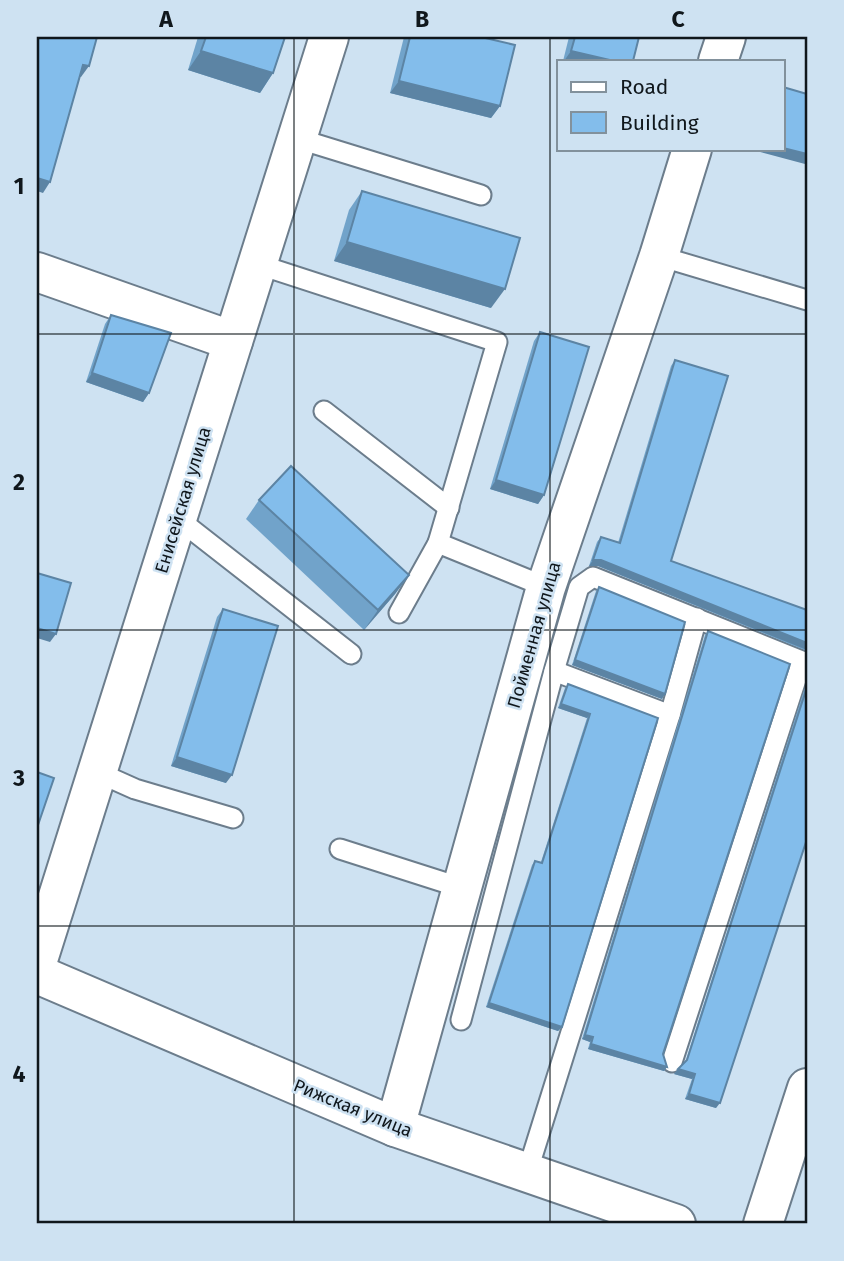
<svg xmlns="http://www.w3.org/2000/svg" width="844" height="1261" font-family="'Fira Sans',sans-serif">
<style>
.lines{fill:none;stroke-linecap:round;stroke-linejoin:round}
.service-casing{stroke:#6c7d8c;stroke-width:23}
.minor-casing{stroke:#6c7d8c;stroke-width:42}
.tertiary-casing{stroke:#6c7d8c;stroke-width:42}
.service{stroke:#fff;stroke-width:19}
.minor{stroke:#fff;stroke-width:38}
.tertiary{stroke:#fff;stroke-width:38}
.wall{fill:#71a3ca}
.shaded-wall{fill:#5c84a4}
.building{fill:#83bdeb;stroke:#5c84a4;stroke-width:2}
.grid{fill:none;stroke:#10171c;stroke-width:2;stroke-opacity:0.55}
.labels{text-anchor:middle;stroke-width:5;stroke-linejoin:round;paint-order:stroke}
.street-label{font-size:18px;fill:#10171c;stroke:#cee2f2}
.neatline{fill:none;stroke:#10171c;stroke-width:2.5}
.grid-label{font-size:23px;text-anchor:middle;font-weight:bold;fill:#10171c}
</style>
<rect width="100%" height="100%" fill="#cee2f2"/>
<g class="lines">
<defs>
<g id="service">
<path d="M296,138L481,195"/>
<path d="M659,256L807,300"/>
<path d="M257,264L497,342L438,543L546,587"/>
<path d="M324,411L449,508"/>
<path d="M177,518L351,654"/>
<path d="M399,613L438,543"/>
<path d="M554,671L670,715"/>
<path d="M97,772L135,789L233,818"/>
<path d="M340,849L462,888"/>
<path d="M461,1020L554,671L579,587L593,577L802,661L672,1062"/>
<path d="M527,1173L670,715L697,618"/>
</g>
<g id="minor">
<path d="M718,61L726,37"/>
<path d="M37,272L233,341"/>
<path d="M37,963L329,37"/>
<path d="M395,1127L546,587L659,256L692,149"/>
</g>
<g id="tertiary">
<path d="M37,974L395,1127L676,1224"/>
<path d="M763,1224L807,1088"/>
</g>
</defs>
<use href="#service" class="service-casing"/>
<use href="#minor" class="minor-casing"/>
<use href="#tertiary" class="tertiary-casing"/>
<use href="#service" class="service"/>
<use href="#minor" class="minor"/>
<use href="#tertiary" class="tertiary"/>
</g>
<g class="wall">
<path d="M198,37H285L273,73L260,93L188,70Z"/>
<path d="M404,37H481L500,106L491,118L390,93Z"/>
<path d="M569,37H639L633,61H563Z"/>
<path d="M362,191L491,308L334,261L349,210Z"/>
<path d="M111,315L149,393L143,402L86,382L105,324Z"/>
<path d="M540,332L544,495L538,504L490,489L534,341Z"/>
<path d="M675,360L671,561L807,610V651L598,566H589L597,542L601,537L618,543L671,366Z"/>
<path d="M259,500L409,575L395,594L364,630L246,519Z"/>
<path d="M599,587L662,699L572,665L596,591Z"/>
<path d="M223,609L226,783L171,766L217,617Z"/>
<path d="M708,631L663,1054L667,1067L664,1071L588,1049L590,1042L582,1039L705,635Z"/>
<path d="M807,681V839L716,1108L685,1099L692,1079L674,1074L685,1063Z"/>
<path d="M568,684L658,718L562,1027L558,1031L486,1007L532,865L535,861L541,862L587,718L558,708L565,688Z"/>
</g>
<g class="shaded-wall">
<path d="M201,51L273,73L260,93L188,70Z"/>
<path d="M571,51L614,61H564Z"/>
<path d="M83,65L89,66L81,77L75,76Z"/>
<path d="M399,81L500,106L491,118L390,93Z"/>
<path d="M783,148L807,154V161L805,164L749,149H783Z"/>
<path d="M37,178L50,182L43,193L37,191Z"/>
<path d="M347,242L505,289L491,308L334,261Z"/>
<path d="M92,373L149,393L143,402L86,382Z"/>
<path d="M496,480L544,495L538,504L490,489Z"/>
<path d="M593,560H601L807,643V650L598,566H589Z"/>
<path d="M409,575L395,594L364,630L378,610Z"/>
<path d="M37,628L56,634L50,642L37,638Z"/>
<path d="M575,660L665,694L662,699L572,665Z"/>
<path d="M561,704L590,714L587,718L558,708Z"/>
<path d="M177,757L232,775L226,783L171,766Z"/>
<path d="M489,1003L562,1027L558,1031L486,1007Z"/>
<path d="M585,1035L593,1037L590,1042L582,1039Z"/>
<path d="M591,1044L667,1067L664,1071L588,1049Z"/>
<path d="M678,1069L695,1074L692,1079L674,1074Z"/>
<path d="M689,1094L720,1103L716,1108L685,1099Z"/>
</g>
<g class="building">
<path d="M37,37H97L89,66L83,65L50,182L37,178Z"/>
<path d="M206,37H285L273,73L201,51Z"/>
<path d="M410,37H481L515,45L500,106L399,81Z"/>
<path d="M575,37H639L633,61H614L571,51Z"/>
<path d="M783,87L807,94V154L783,148Z"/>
<path d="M362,191L520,238L505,289L347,242Z"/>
<path d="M111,315L171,333L149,393L92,373Z"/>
<path d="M540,332L589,347L544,495L496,480Z"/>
<path d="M675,360L728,376L671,561L807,610V643L601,560H593L601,537L620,543Z"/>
<path d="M291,466L409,575L378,610L259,500Z"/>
<path d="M37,573L71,583L56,634L37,628Z"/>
<path d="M599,587L685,622L665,694L575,660Z"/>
<path d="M223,609L278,626L232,775L177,757Z"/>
<path d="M708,631L790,664L663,1054L667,1067L591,1044L593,1037L585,1035Z"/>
<path d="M568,684L658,718L562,1027L489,1003L535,861L542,863L590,714L561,704Z"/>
<path d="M807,687V839L720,1103L689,1094L695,1074L678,1069L687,1060Z"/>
<path d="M37,772L54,778L37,828Z"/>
</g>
<path class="grid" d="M294,37V1224M550,37V1224M37,334H807M37,630H807M37,926H807"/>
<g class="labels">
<g class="street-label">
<text transform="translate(183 500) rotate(-73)" y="6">Енисейская улица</text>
<text transform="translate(534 635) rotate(-74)" y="6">Пойменная улица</text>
<text transform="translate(353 1108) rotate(22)" y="6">Рижская улица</text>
</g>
</g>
<rect width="844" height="1261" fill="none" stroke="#cee2f2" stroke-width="77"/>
<rect x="557" y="60" width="228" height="91" fill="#cee2f2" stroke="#82919c" stroke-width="2"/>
<rect x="571" y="82" width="35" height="10" fill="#ffffff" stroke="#82919c" stroke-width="2"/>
<text x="620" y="94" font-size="21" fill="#10171c">Road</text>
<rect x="571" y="112" width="35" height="21" fill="#83bdeb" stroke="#82919c" stroke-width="2"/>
<text x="620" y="130" font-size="21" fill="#10171c">Building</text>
<rect x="38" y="38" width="768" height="1184" class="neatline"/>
<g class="grid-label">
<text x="166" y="27">A</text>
<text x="422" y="27">B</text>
<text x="678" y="27">C</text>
<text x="19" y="194">1</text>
<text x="19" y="490">2</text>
<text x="19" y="786">3</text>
<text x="19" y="1082">4</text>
</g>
</svg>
